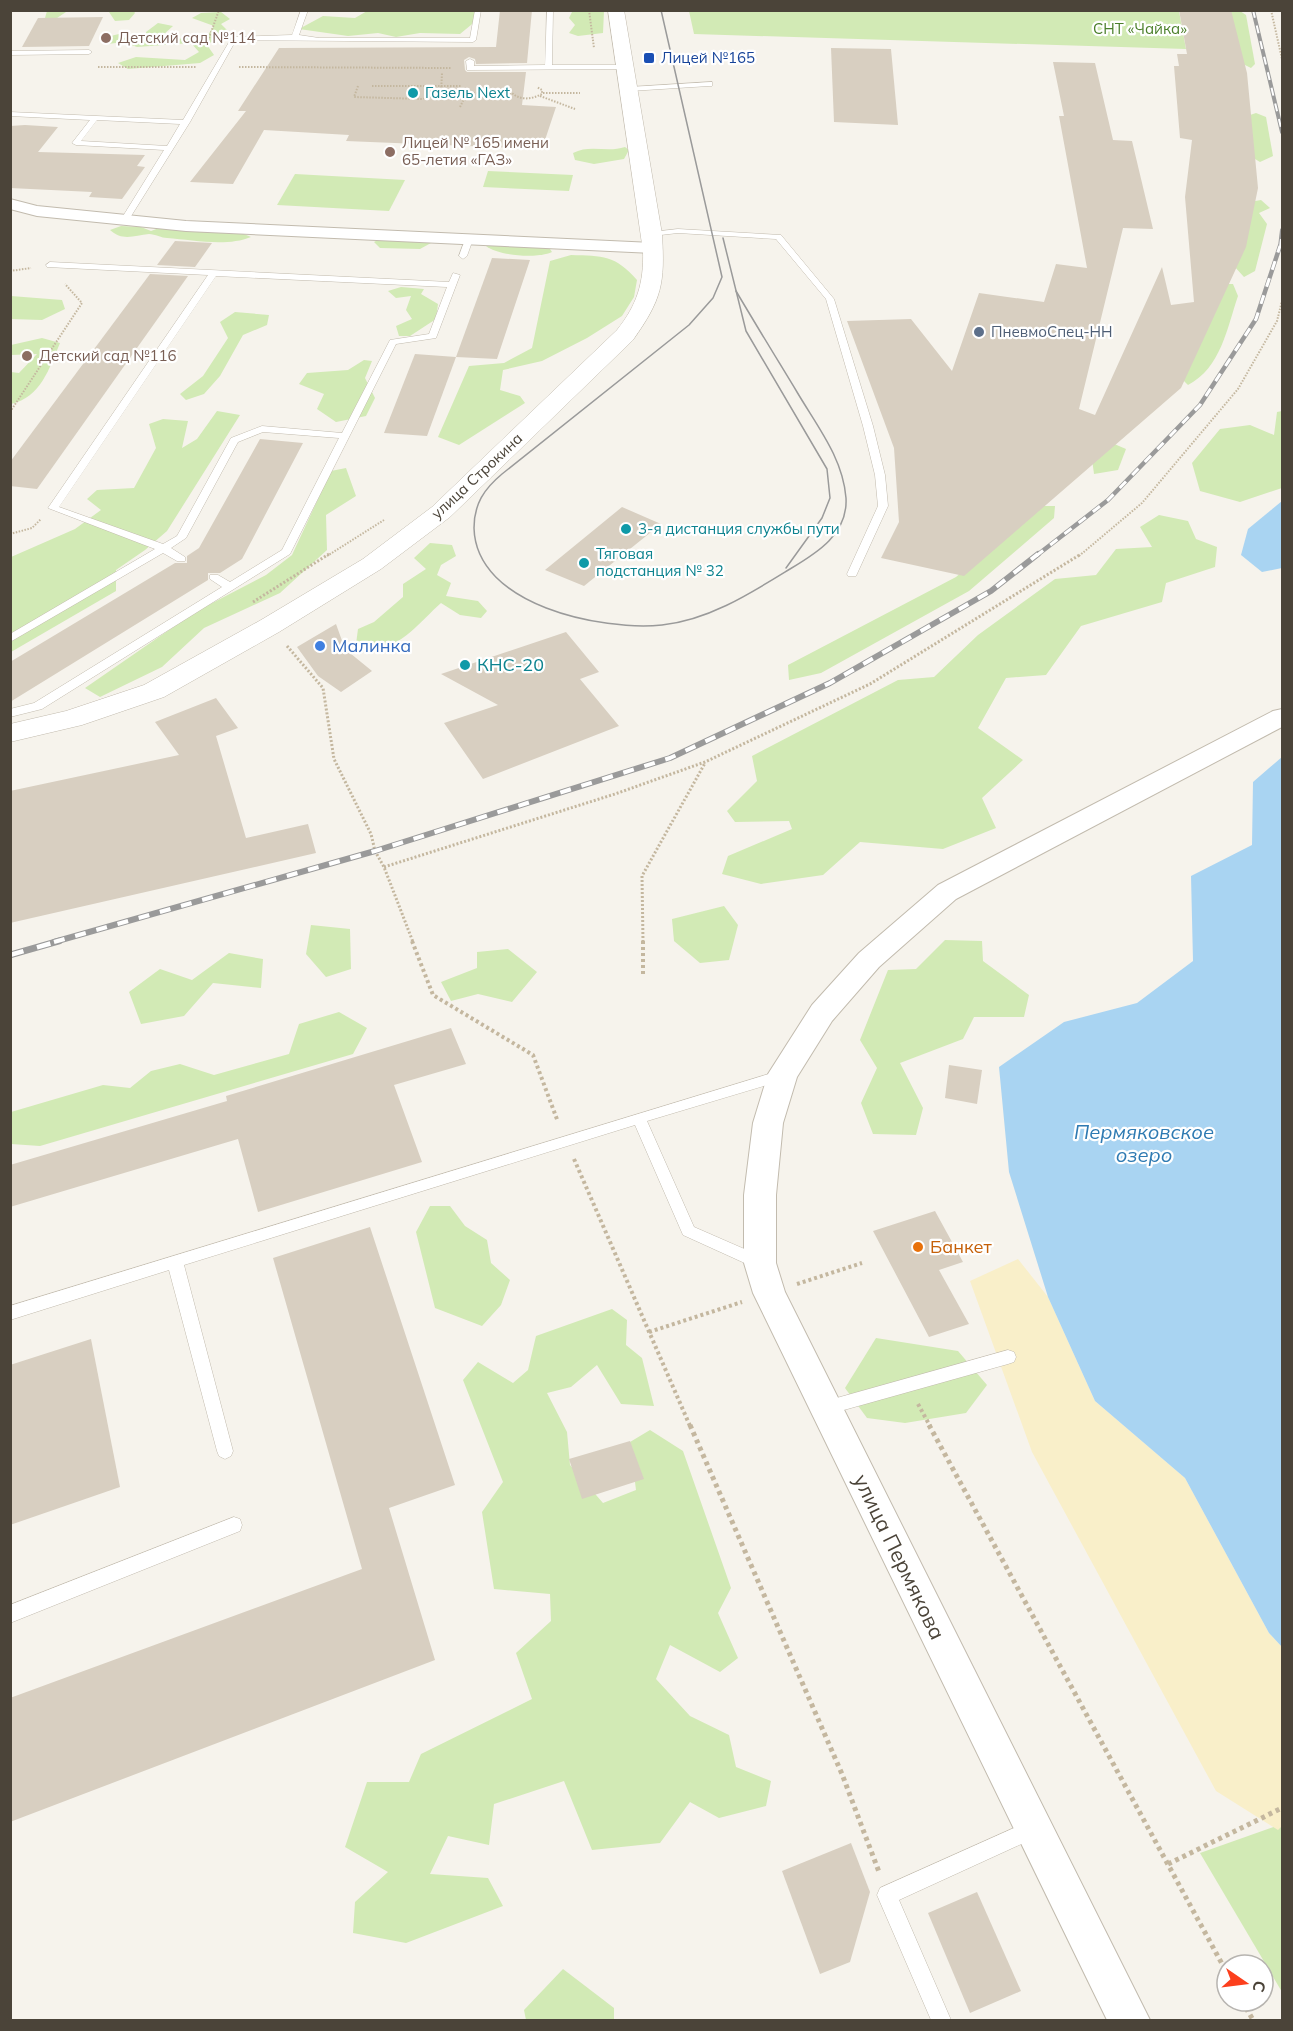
<svg xmlns="http://www.w3.org/2000/svg" width="1293" height="2031" font-family="Mulish,sans-serif">
<style>
.green{fill:#d2eab5}
.sand{fill:#f9efc9}
.water{fill:#a9d4f2}
.building{fill:#d8cfc1}
.lines{fill:none;stroke-linecap:round;stroke-linejoin:round}
.service-casing{stroke:#c2bbae;stroke-width:1}
.minor-casing{stroke:#c2bbae;stroke-width:2}
.tertiary-casing{stroke:#c2bbae;stroke-width:1}
.path-far3{stroke:#c4b79f;stroke-width:2;stroke-dasharray:1.5 1.5;stroke-linecap:butt}
.path-far2{stroke:#c4b79f;stroke-width:3;stroke-dasharray:2 2;stroke-linecap:butt}
.path-far1{stroke:#c4b79f;stroke-width:4;stroke-dasharray:3 3;stroke-linecap:butt}
.path{stroke:#c4b79f;stroke-width:5;stroke-dasharray:4 4;stroke-linecap:butt}
.service{fill:#fff;fill-rule:evenodd}
.minor{fill:#fff;fill-rule:evenodd}
.tertiary{fill:#fff;fill-rule:evenodd}
.tram{stroke:#9a9a9a;stroke-width:1.5}
.rail-far3-casing{stroke:#9a9a9a;stroke-width:4}
.rail-far2-casing{stroke:#9a9a9a;stroke-width:4.5}
.rail-far1-casing{stroke:#9a9a9a;stroke-width:6}
.rail-casing{stroke:#9a9a9a;stroke-width:7}
.rail-far3{stroke:#fff;stroke-width:2;stroke-dasharray:8;stroke-linecap:butt}
.rail-far2{stroke:#fff;stroke-width:3;stroke-dasharray:9;stroke-linecap:butt}
.rail-far1{stroke:#fff;stroke-width:4;stroke-dasharray:11;stroke-linecap:butt}
.rail{stroke:#fff;stroke-width:4.5;stroke-dasharray:14;stroke-linecap:butt}
.education-dot{fill:#8d6e63;stroke:#fff;stroke-width:2}
.transit-dot{fill:#1a4fb4;stroke:#fff;stroke-width:2}
.culture-dot{fill:#0f9aa8;stroke:#fff;stroke-width:2}
.service-dot{fill:#5c6f8a;stroke:#fff;stroke-width:2}
.shop-dot{fill:#3f7fe0;stroke:#fff;stroke-width:2}
.food-dot{fill:#e8710a;stroke:#fff;stroke-width:2}
.labels{text-anchor:middle;stroke-width:4.5;stroke-linejoin:round;paint-order:stroke}
.far-park-label{font-size:15px;fill:#4a7f2a;stroke:#fff}
.far-education-label{font-size:15px;fill:#785e54;stroke:#fff;text-anchor:start}
.far-transit-label{font-size:15px;fill:#164399;stroke:#fff;text-anchor:start}
.far-culture-label{font-size:15px;fill:#0d838f;stroke:#fff;text-anchor:start}
.far-service-label{font-size:15px;fill:#4e5e75;stroke:#fff;text-anchor:start}
.far-street-label{font-size:15px;fill:#4b4439;stroke:#fff}
.shop-label{font-size:18px;fill:#366cbe;stroke:#fff;text-anchor:start}
.culture-label{font-size:18px;fill:#0d838f;stroke:#fff;text-anchor:start}
.food-label{font-size:18px;fill:#c56008;stroke:#fff;text-anchor:start}
.water-label{font-size:20px;font-style:italic;fill:#2e7ab2;stroke:#fff}
.near-street-label{font-size:21px;fill:#4b4439;stroke:#fff}
</style>
<rect width="100%" height="100%" fill="#f6f3ec"/>
<g class="green">
<path d="M133,10L135,13L129,20L115,21L109,12H66L57,18H45L47,11Z"/>
<path d="M573,10L604,11L603,33L578,36L569,33L575,25L569,18Z"/>
<path d="M367,11H478L477,20L460,34L420,33L396,37L378,33L348,36L299,29L323,16L355,18Z"/>
<path d="M689,11H1179L1186,49L694,34Z"/>
<path d="M1230,11H1240L1246,15L1255,64L1251,68L1241,63Z"/>
<path d="M221,12L230,19L221,24L228,31L207,45L214,55L200,63L128,69L118,63L136,57L185,60L199,52L191,43L137,47L123,42L108,44L102,38L119,34L128,40L146,41V32L158,23L173,26L163,35L176,39L207,36L214,26L192,18L201,13Z"/>
<path d="M1256,113L1266,117L1273,156L1260,162L1250,156L1247,116Z"/>
<path d="M625,147L629,150L624,159L594,164L575,160L573,153C590,144 607,153 625,147Z"/>
<path d="M488,171L573,175L569,191L483,187Z"/>
<path d="M295,174L405,180L389,211L277,205Z"/>
<path d="M1261,200L1270,208L1259,213L1267,224L1255,271L1244,277L1234,266L1250,202Z"/>
<path d="M121,226L141,227L151,231L159,228L237,231L251,237C227,247 193,240 167,238C162,238 155,234 149,234C135,235 123,242 110,230Z"/>
<path d="M383,237L425,238L431,243L420,249L380,248L374,242Z"/>
<path d="M494,243L548,246L552,252C537,259 499,256 486,246Z"/>
<path d="M571,255C603,256 615,255 637,280L634,297L622,316L587,338L542,361L503,370L500,390L520,396L525,403L459,445L438,437L469,366L504,363L532,348L550,261Z"/>
<path d="M1223,284H1233L1238,296C1227,328 1221,368 1188,385L1181,378Z"/>
<path d="M401,287L424,289L421,294L438,304L436,319L410,336H399L396,326L412,319L406,310L411,296L396,298L388,291Z"/>
<path d="M11,296L62,300L65,309L42,320L11,319Z"/>
<path d="M235,312L269,315L267,325L243,335L220,376L204,394L186,400L180,394L203,376L228,338L220,322Z"/>
<path d="M42,338L60,343C49,369 41,397 11,404V372L19,373L37,354L11,355V345Z"/>
<path d="M364,360L372,361L365,378L375,398L366,416L336,422L317,409L324,394L299,384L307,373L348,370Z"/>
<path d="M217,411L240,415L167,531L145,550L116,570V591L11,652V557L75,529L101,510L87,499L97,490L134,488L156,448L149,424L163,419L188,421L182,448L197,439Z"/>
<path d="M1282,411V488L1240,502L1200,491L1192,463L1220,429L1250,425L1274,435L1277,412Z"/>
<path d="M1112,443L1126,449L1118,470L1094,474L1092,459Z"/>
<path d="M346,468L356,496L326,515L327,550L280,593L204,628L162,667L100,697L85,688L195,612L266,575L292,555L331,471Z"/>
<path d="M1036,506H1055L1054,518L969,591L821,673L789,680L788,665L956,577Z"/>
<path d="M1159,515L1188,521L1196,539L1217,547L1215,567L1166,583L1162,602L1081,626L1046,675L1006,678L978,728L1023,760L982,798L996,828L943,849L860,842L823,875L761,884L722,874L728,856L792,829L789,821L735,822L727,811L757,781L752,756L898,680L934,677L978,635L1055,579L1096,575L1116,549L1152,547L1140,527Z"/>
<path d="M430,543L452,545L456,556L441,565L437,575L451,583L446,596L478,601L487,611L481,618L460,615L441,603C416,625 392,661 356,644L358,629L374,622L403,597V584L426,569L414,558Z"/>
<path d="M724,906L738,925L729,960L700,963L674,941L672,919Z"/>
<path d="M311,925L350,929L351,969L326,977L306,954Z"/>
<path d="M945,940L982,941L983,961L1029,995L1024,1017H974L963,1039L900,1063L923,1108L916,1135L873,1134L861,1103L877,1068L860,1040L888,970L916,969Z"/>
<path d="M508,949L537,972L512,1002L478,994L451,1001L441,982L477,968V952Z"/>
<path d="M229,953L263,959L261,988L213,983L184,1016L141,1024L129,992L160,969L192,980Z"/>
<path d="M339,1012L367,1028L353,1054L40,1146L11,1144V1112L103,1085L130,1088L151,1071L180,1064L214,1075L289,1054L299,1024Z"/>
<path d="M430,1206H450L465,1226L487,1240L491,1263L510,1280L501,1305L482,1326L435,1308L416,1232Z"/>
<path d="M612,1309L627,1320L626,1345L642,1358L654,1406L621,1404L597,1365L571,1387L547,1393L567,1432L570,1465L603,1503L636,1490L630,1442L650,1430L683,1451L731,1588L718,1613L738,1658L720,1672L670,1645L656,1679L690,1716L729,1735L736,1767L771,1781L766,1806L719,1818L690,1802L660,1843L592,1850L564,1781L494,1804L489,1845L448,1836L430,1874L488,1878L503,1906L406,1943L353,1933L355,1902L388,1872L345,1847L367,1782H409L421,1754L532,1699L516,1653L551,1621L550,1594L494,1589L482,1512L503,1482L463,1380L478,1362L513,1383L528,1370L536,1336Z"/>
<path d="M876,1338L958,1351L987,1385L966,1413L905,1423L867,1418L845,1388Z"/>
<path d="M1282,1824V1992L1200,1853Z"/>
<path d="M563,1969L614,2008V2020H526L524,2010Z"/>
</g>
<path class="sand" d="M1018,1259L1048,1297L1095,1401L1185,1478L1269,1633L1282,1647V1826L1278,1830L1216,1791L1032,1452L970,1281Z"/>
<g class="water">
<path d="M1282,501V568L1262,572L1241,555L1248,529Z"/>
<path d="M1282,757V1647L1269,1633L1185,1478L1095,1401L1048,1297L1009,1172L999,1067L1064,1022L1137,1003L1193,961L1191,876L1252,845L1253,782Z"/>
</g>
<g class="building">
<path d="M500,10H532L527,63L476,64L475,59L469,57L464,60L465,70L467,72H526L522,105L556,107L542,149L346,141L349,135L264,130L233,184L190,182L246,111H238L279,48L496,47Z"/>
<path d="M1179,10H1231L1247,73L1258,188L1246,247L1181,388L964,576L881,558L899,522L894,448L847,321L911,319L952,371L979,293L1044,302L1056,264L1087,268L1059,116H1064L1053,62L1095,63L1113,140L1132,141L1153,229L1123,228L1079,409L1095,415L1162,267L1171,305L1194,302L1185,197L1192,140L1180,138L1174,66H1179L1177,54H1187Z"/>
<path d="M103,17L89,46L22,47L38,18Z"/>
<path d="M831,48L891,49L898,125L834,122Z"/>
<path d="M25,125L58,127L38,152L145,155L137,166L145,167L122,199L89,197L92,192L10,188V126Z"/>
<path d="M175,241L212,243L195,267L157,265Z"/>
<path d="M492,258L530,260L497,359L456,357Z"/>
<path d="M150,274L188,276L37,489L10,486V462Z"/>
<path d="M415,354L456,357L427,436L384,433Z"/>
<path d="M260,439L303,443L242,559L220,573H208V580L10,702V662L175,563H187V556L199,548Z"/>
<path d="M622,507L661,524L584,586L545,570Z"/>
<path d="M336,624L345,649L372,671L341,692L318,676L297,647Z"/>
<path d="M566,632L599,672L580,679L619,726L483,779L444,723L498,705L441,674Z"/>
<path d="M216,698L238,728L216,736L246,838L308,824L316,853L10,923V791L179,755L155,722Z"/>
<path d="M451,1028L466,1064L394,1085L422,1162L258,1212L238,1139L10,1207V1165L227,1101L226,1096Z"/>
<path d="M949,1065L982,1070L977,1104L945,1098Z"/>
<path d="M935,1211L963,1262L939,1270L969,1324L929,1337L873,1231Z"/>
<path d="M370,1227L455,1485L389,1508L435,1660L10,1822V1698L362,1569L273,1258Z"/>
<path d="M91,1339L120,1487L10,1525V1365Z"/>
<path d="M630,1441L644,1479L582,1499L569,1459Z"/>
<path d="M851,1843L870,1892L850,1962L820,1974L782,1871Z"/>
<path d="M977,1892L1021,1991L970,2013L928,1913Z"/>
</g>
<g class="lines">
<defs>
<g id="service">
<path d="M301,10H308L299,35L319,38H470L475,10H481L476,40L473,42L236,40L190,122L128,221L124,223L120,221L164,150L76,145L72,143L90,120L10,116V112L183,120L232,37L292,35ZM97,120L180,124L167,146L81,141Z"/>
<path d="M547,10H553L552,65H629V69L467,70L466,61L470,59L474,61V66L545,65Z"/>
<path d="M10,51L89,50L92,52L89,54L10,55Z"/>
<path d="M712,82V86H709L630,91L626,89L630,87Z"/>
<path d="M678,229L781,235L834,299L873,426L885,475L888,506L856,576H848L847,574L878,506L875,475L863,426L826,299L776,239L678,233L652,236L648,234L652,232Z"/>
<path d="M466,237L473,239L467,256L463,259L459,256Z"/>
<path d="M50,262L449,282L453,273L460,275L436,338L396,344L290,554L42,709L10,717V709L34,703L222,587L210,579V575H218L230,582L282,550L339,438L263,432L238,442L186,538L171,548L185,557V561H177L163,553L10,642V634L155,549L48,508L208,275L47,267L46,265ZM216,276L447,287L429,334L390,340L342,433L262,426L231,438L177,536L163,544L59,507Z"/>
<path d="M782,1070L787,1071L789,1075L787,1079L647,1121L694,1227L765,1258L768,1263L765,1268L760,1270L683,1235L635,1125L184,1265L233,1451L231,1456L225,1459L219,1456L217,1451L169,1270L10,1320V1306Z"/>
<path d="M1008,1350L1014,1352L1016,1357L1014,1362L1008,1364L826,1415L820,1413L818,1408L820,1403L826,1401Z"/>
<path d="M234,1517L240,1519L242,1525L240,1531L10,1623V1605Z"/>
<path d="M1034,1819L1041,1821L1043,1828L1041,1835L899,1900L951,2020H931L877,1895L880,1888Z"/>
</g>
<g id="minor">
<path d="M10,199L37,206L186,221L653,243L659,244L662,248L659,252L653,253L186,231L37,216L10,209Z"/>
<path d="M1282,709V727L956,899L879,967L832,1021L797,1077L783,1123L776,1195V1263L785,1292L1150,2020H1107L753,1293L744,1263V1195L753,1123L768,1074L812,1005L859,953L938,885L1273,711Z"/>
</g>
<path id="tertiary" d="M608,10H624L662,234C665,284 662,299 633,340L450,517L381,569L279,632L164,697L82,725L10,742V724L66,711L144,685L261,620L363,559L432,507L617,330C637,305 644,283 643,251Z"/>
</defs>
<use href="#service" class="service-casing"/>
<use href="#minor" class="minor-casing"/>
<use href="#tertiary" class="tertiary-casing"/>
<g class="path-far3">
<path d="M589,10L594,48"/>
<path d="M1271,10L1282,59"/>
<path d="M208,41L219,10"/>
<path d="M98,67H196"/>
<path d="M239,67L451,68"/>
<path d="M358,86L354,97L423,99L441,93H512C521,101 532,99 542,94V90L537,87"/>
<path d="M372,86H462"/>
<path d="M441,93L442,73"/>
<path d="M543,93H580"/>
<path d="M540,96L575,109"/>
<path d="M460,107L467,93"/>
<path d="M10,271L31,268"/>
<path d="M10,412L82,303L65,284"/>
<path d="M10,534L32,528L41,519"/>
<path d="M327,556L384,520"/>
<path d="M1079,556L1142,503L1238,389L1277,321L1282,301"/>
</g>
<g class="path-far2">
<path d="M253,602L329,554"/>
<path d="M287,646L323,688L334,759L371,834L375,851L384,867L413,942"/>
<path d="M384,867L615,794L705,762L870,684L1081,554"/>
<path d="M643,942L642,876L705,763"/>
</g>
<g class="path-far1">
<path d="M412,941L433,995L533,1055L558,1122"/>
<path d="M643,941V977"/>
<path d="M574,1159L690,1426"/>
<path d="M797,1284L862,1263"/>
<path d="M649,1332L742,1302"/>
<path d="M918,1404L930,1426"/>
</g>
<g class="path">
<path d="M690,1425L842,1774L879,1872"/>
<path d="M929,1425L1227,1973"/>
<path d="M1168,1864L1282,1808"/>
<path d="M1242,2001L1253,2020"/>
</g>
<use href="#service" class="service"/>
<use href="#minor" class="minor"/>
<use href="#tertiary" class="tertiary"/>
<g class="tram">
<path d="M661,10L722,277L713,298L689,325L502,474C484,489 474,504 474,528C476,606 602,631 662,625C709,620 751,593 790,569C817,553 848,534 846,498C843,458 817,426 797,392C777,359 756,325 736,291"/>
<path d="M723,238L746,331L827,469L830,498L822,518L786,568"/>
</g>
<defs>
<g id="rail-far3">
<path d="M1253,10L1282,132"/>
<path d="M1280,247L1282,230"/>
</g>
<path id="rail-far2" d="M1036,556L1108,500L1200,405L1256,319L1280,246"/>
<path id="rail-far1" d="M54,942L375,851L670,758L830,683L991,591L1038,554"/>
<path id="rail" d="M10,955L59,941"/>
</defs>
<use href="#rail-far3" class="rail-far3-casing"/>
<use href="#rail-far2" class="rail-far2-casing"/>
<use href="#rail-far1" class="rail-far1-casing"/>
<use href="#rail" class="rail-casing"/>
<use href="#rail-far3" class="rail-far3"/>
<use href="#rail-far2" class="rail-far2"/>
<use href="#rail-far1" class="rail-far1"/>
<use href="#rail" class="rail"/>
</g>
<g class="education-dot">
<circle cx="106" cy="38" r="6"/>
<circle cx="390" cy="152" r="6"/>
<circle cx="27" cy="356" r="6"/>
</g>
<rect class="transit-dot" x="643" y="52" width="12" height="12" rx="3"/>
<g class="culture-dot">
<circle cx="413" cy="93" r="6"/>
<circle cx="626" cy="529" r="6"/>
<circle cx="584" cy="563" r="6"/>
<circle cx="465" cy="665" r="6"/>
</g>
<circle class="service-dot" cx="979" cy="332" r="6"/>
<circle class="shop-dot" cx="320" cy="646" r="6"/>
<circle class="food-dot" cx="918" cy="1247" r="6"/>
<g class="labels">
<g class="far-park-label">
<text x="1140" y="34">СНТ «Чайка»</text>
</g>
<g class="far-education-label">
<text x="118" y="43">Детский сад №114</text>
<text x="402" y="148">Лицей № 165 имени<tspan x="402" dy="17">65-летия «ГАЗ»</tspan></text>
<text x="39" y="361">Детский сад №116</text>
</g>
<g class="far-transit-label">
<text x="661" y="63">Лицей №165</text>
</g>
<g class="far-culture-label">
<text x="425" y="98">Газель Next</text>
<text x="638" y="534">3-я дистанция службы пути</text>
<text x="596" y="559">Тяговая<tspan x="596" dy="17">подстанция № 32</tspan></text>
</g>
<g class="far-service-label">
<text x="991" y="337">ПневмоСпец-НН</text>
</g>
<g class="far-street-label">
<text transform="translate(477 476) rotate(-43)" y="5">улица Строкина</text>
</g>
<g class="shop-label">
<text x="332" y="652">Малинка</text>
</g>
<g class="culture-label">
<text x="477" y="671">КНС-20</text>
</g>
<g class="food-label">
<text x="930" y="1253">Банкет</text>
</g>
<g class="water-label">
<text x="1144" y="1139">Пермяковское<tspan x="1144" dy="23">озеро</tspan></text>
</g>
<g class="near-street-label">
<text transform="translate(899 1557) rotate(64)" y="7">улица Пермякова</text>
</g>
</g>
<rect width="1293" height="2031" fill="none" stroke="#4b4439" stroke-width="24"/>
<g transform="translate(1245 1983) rotate(104)"><circle r="28" fill="#ffffff" stroke="#b7b4b0" stroke-width="1.5"/>
<path d="M0-4.5L10 22L0 15L-10 22Z" fill="#fc3f1d"/>
<text y="-9" font-size="16" font-weight="bold" text-anchor="middle" fill="#4b4439">С</text>
</g>
</svg>
